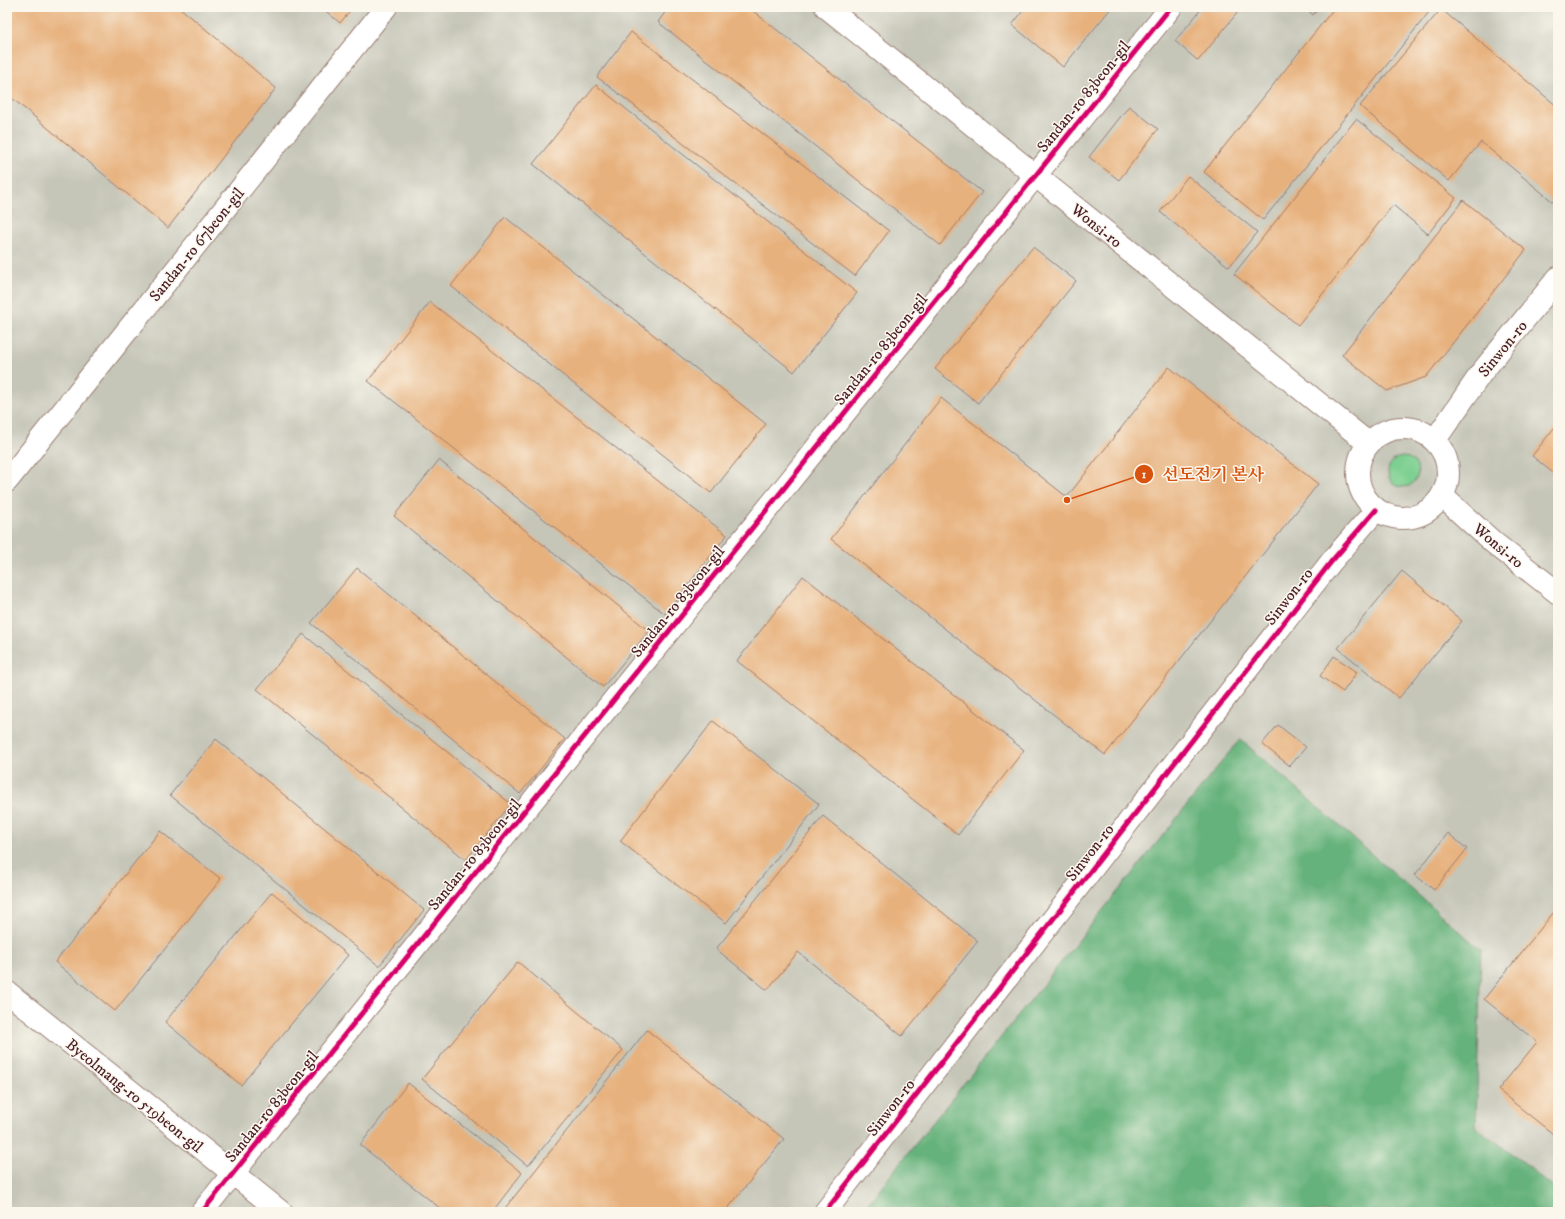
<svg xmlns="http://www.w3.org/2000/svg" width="1565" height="1219" font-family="'IM FELL DW Pica','Noto Serif KR',serif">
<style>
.industrial{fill:#c5c5b8}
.green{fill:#7ed092;stroke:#64785e}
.forest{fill:#66b27c;stroke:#586854}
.building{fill:#e7b17d}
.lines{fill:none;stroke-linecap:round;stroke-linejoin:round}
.minor-casing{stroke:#997e72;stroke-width:24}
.minor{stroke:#fff;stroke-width:22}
.cycleway-casing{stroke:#fbf7ec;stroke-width:8}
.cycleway{stroke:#d6006c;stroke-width:5}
.labels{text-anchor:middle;stroke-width:3;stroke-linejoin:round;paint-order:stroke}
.street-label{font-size:16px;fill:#4a1f2b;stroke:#fbf7ec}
.leader{fill:none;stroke:#d8530f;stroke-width:1.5}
.callout-dot{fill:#d8530f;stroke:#fbf7ec;stroke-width:1.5}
.mark-label{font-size:12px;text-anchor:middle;font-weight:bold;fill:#fff}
.callout-label{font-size:17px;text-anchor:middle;font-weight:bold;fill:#d8530f;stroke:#fbf7ec;stroke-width:3;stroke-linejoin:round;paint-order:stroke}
</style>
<rect width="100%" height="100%" fill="#fbf7ec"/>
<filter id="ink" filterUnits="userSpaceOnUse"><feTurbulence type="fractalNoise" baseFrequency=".025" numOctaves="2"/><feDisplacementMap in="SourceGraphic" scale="8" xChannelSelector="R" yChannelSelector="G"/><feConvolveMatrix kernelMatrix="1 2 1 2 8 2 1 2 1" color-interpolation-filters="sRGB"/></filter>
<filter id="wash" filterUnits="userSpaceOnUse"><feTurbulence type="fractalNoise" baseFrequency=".012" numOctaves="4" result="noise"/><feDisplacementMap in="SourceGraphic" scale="16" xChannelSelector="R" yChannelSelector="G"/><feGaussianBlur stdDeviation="0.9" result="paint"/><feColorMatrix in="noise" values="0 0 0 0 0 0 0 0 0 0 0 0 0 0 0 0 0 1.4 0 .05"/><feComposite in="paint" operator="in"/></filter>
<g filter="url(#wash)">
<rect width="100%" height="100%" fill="#e8deb9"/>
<rect class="industrial" x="7" y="7" width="1551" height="1205"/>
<circle class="green" cx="1403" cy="472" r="15"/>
<path class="forest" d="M1240,739L1481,950L1476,1126L1558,1190V1212H861Z"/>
<g id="blocks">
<g class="building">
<path d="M7,7H179L276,88L168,228L7,94Z"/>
<path d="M321,7H353L340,23Z"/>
<path d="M669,7H748L982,192L940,245L658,22Z"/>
<path d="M1026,7H1112L1063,67L1012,25Z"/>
<path d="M1203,7H1242L1198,61L1175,41Z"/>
<path d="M1304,7H1319L1313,15Z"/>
<path d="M1335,7H1433L1263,220L1204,172Z"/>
<path d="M1441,9L1558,107V206L1481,142L1449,181L1360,106Z"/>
<path d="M631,32L889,231L855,276L597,77Z"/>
<path d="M596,85L857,293L794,372L533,164Z"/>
<path d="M1129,106L1158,129L1119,180L1089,157Z"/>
<path d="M1356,119L1456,198L1428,234L1393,205L1298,325L1234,274Z"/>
<path d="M1188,176L1257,232L1229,267L1160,212Z"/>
<path d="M1463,200L1526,250L1426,377L1387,391L1342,355Z"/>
<path d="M505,217L766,424L711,493L451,286Z"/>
<path d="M1033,247L1076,281L978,403L935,369Z"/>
<path d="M430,302L727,535L665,614L368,381Z"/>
<path d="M1169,367L1318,484L1105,755L831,539L941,398L1067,497Z"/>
<path d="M1558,423V477L1532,456Z"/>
<path d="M439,460L649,631L603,687L394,516Z"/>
<path d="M357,568L565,739L520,794L311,623Z"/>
<path d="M1402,571L1462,621L1399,698L1338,648Z"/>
<path d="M803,576L1024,750L958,835L737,661Z"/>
<path d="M303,634L511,804L466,860L257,689Z"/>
<path d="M1334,656L1357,672L1343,692L1320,676Z"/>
<path d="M713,721L819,804L726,923L620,841Z"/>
<path d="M1278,725L1306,747L1290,766L1262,744Z"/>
<path d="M216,739L424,910L379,966L170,795Z"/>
<path d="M823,816L978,941L902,1036L798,952L767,990L716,949Z"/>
<path d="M160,831L221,879L115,1011L55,962Z"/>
<path d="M1448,833L1467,849L1434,890L1415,875Z"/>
<path d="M272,892L348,955L241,1085L165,1022Z"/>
<path d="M1558,907V1138L1498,1090L1537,1042L1484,999Z"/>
<path d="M518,962L623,1050L528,1166L422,1079Z"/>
<path d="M647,1030L784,1139L725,1212H502Z"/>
<path d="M408,1083L522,1173L492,1212H445L360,1145Z"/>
</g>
</g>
</g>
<g filter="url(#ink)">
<use href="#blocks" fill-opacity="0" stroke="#997e72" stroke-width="1"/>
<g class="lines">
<defs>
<g id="minor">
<path d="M826,7L1368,443"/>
<circle cx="1403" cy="473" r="45"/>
<path d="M1435,440L1482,372L1558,278"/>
<path d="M7,481L386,7"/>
<path d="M1442,496L1494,543L1558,593"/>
<path d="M7,992L281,1212"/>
<path d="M202,1212L1171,7"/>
<path d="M825,1212L1331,562L1376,510"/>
</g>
</defs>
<use href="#minor" class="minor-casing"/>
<use href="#minor" class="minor"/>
<defs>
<g id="cycleway">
<path d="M202,1212L1171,7"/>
<path d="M825,1212L1331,562L1376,510"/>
</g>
</defs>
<use href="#cycleway" class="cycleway-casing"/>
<use href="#cycleway" class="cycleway"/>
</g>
</g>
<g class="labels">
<g class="street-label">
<text transform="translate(1083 96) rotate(-51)" y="6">Sandan-ro 83beon-gil</text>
<text transform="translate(1097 225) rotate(39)" y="6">Wonsi-ro</text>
<text transform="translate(196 244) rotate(-51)" y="6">Sandan-ro 67beon-gil</text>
<text transform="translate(1502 348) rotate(-51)" y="6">Sinwon-ro</text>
<text transform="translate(880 349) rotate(-51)" y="6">Sandan-ro 83beon-gil</text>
<text transform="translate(1499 545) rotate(40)" y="6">Wonsi-ro</text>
<text transform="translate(1288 596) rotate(-52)" y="6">Sinwon-ro</text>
<text transform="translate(677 601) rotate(-51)" y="6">Sandan-ro 83beon-gil</text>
<text transform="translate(1089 852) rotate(-52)" y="6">Sinwon-ro</text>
<text transform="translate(474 854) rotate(-51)" y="6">Sandan-ro 83beon-gil</text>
<text transform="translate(135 1095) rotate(39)" y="6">Byeolmang-ro 519beon-gil</text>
<text transform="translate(271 1106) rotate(-51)" y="6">Sandan-ro 83beon-gil</text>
<text transform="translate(890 1107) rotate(-52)" y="6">Sinwon-ro</text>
</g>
</g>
<path class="leader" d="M1067 500L1144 474"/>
<g class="callout-dot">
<circle cx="1067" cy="500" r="4"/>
<circle cx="1144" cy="474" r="10"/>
</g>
<g class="mark-label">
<text x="1144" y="478">1</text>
</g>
<g class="callout-label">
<text x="1213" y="480">선도전기 본사</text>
</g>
<rect width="1565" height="1219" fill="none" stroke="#fbf7ec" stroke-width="24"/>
</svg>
